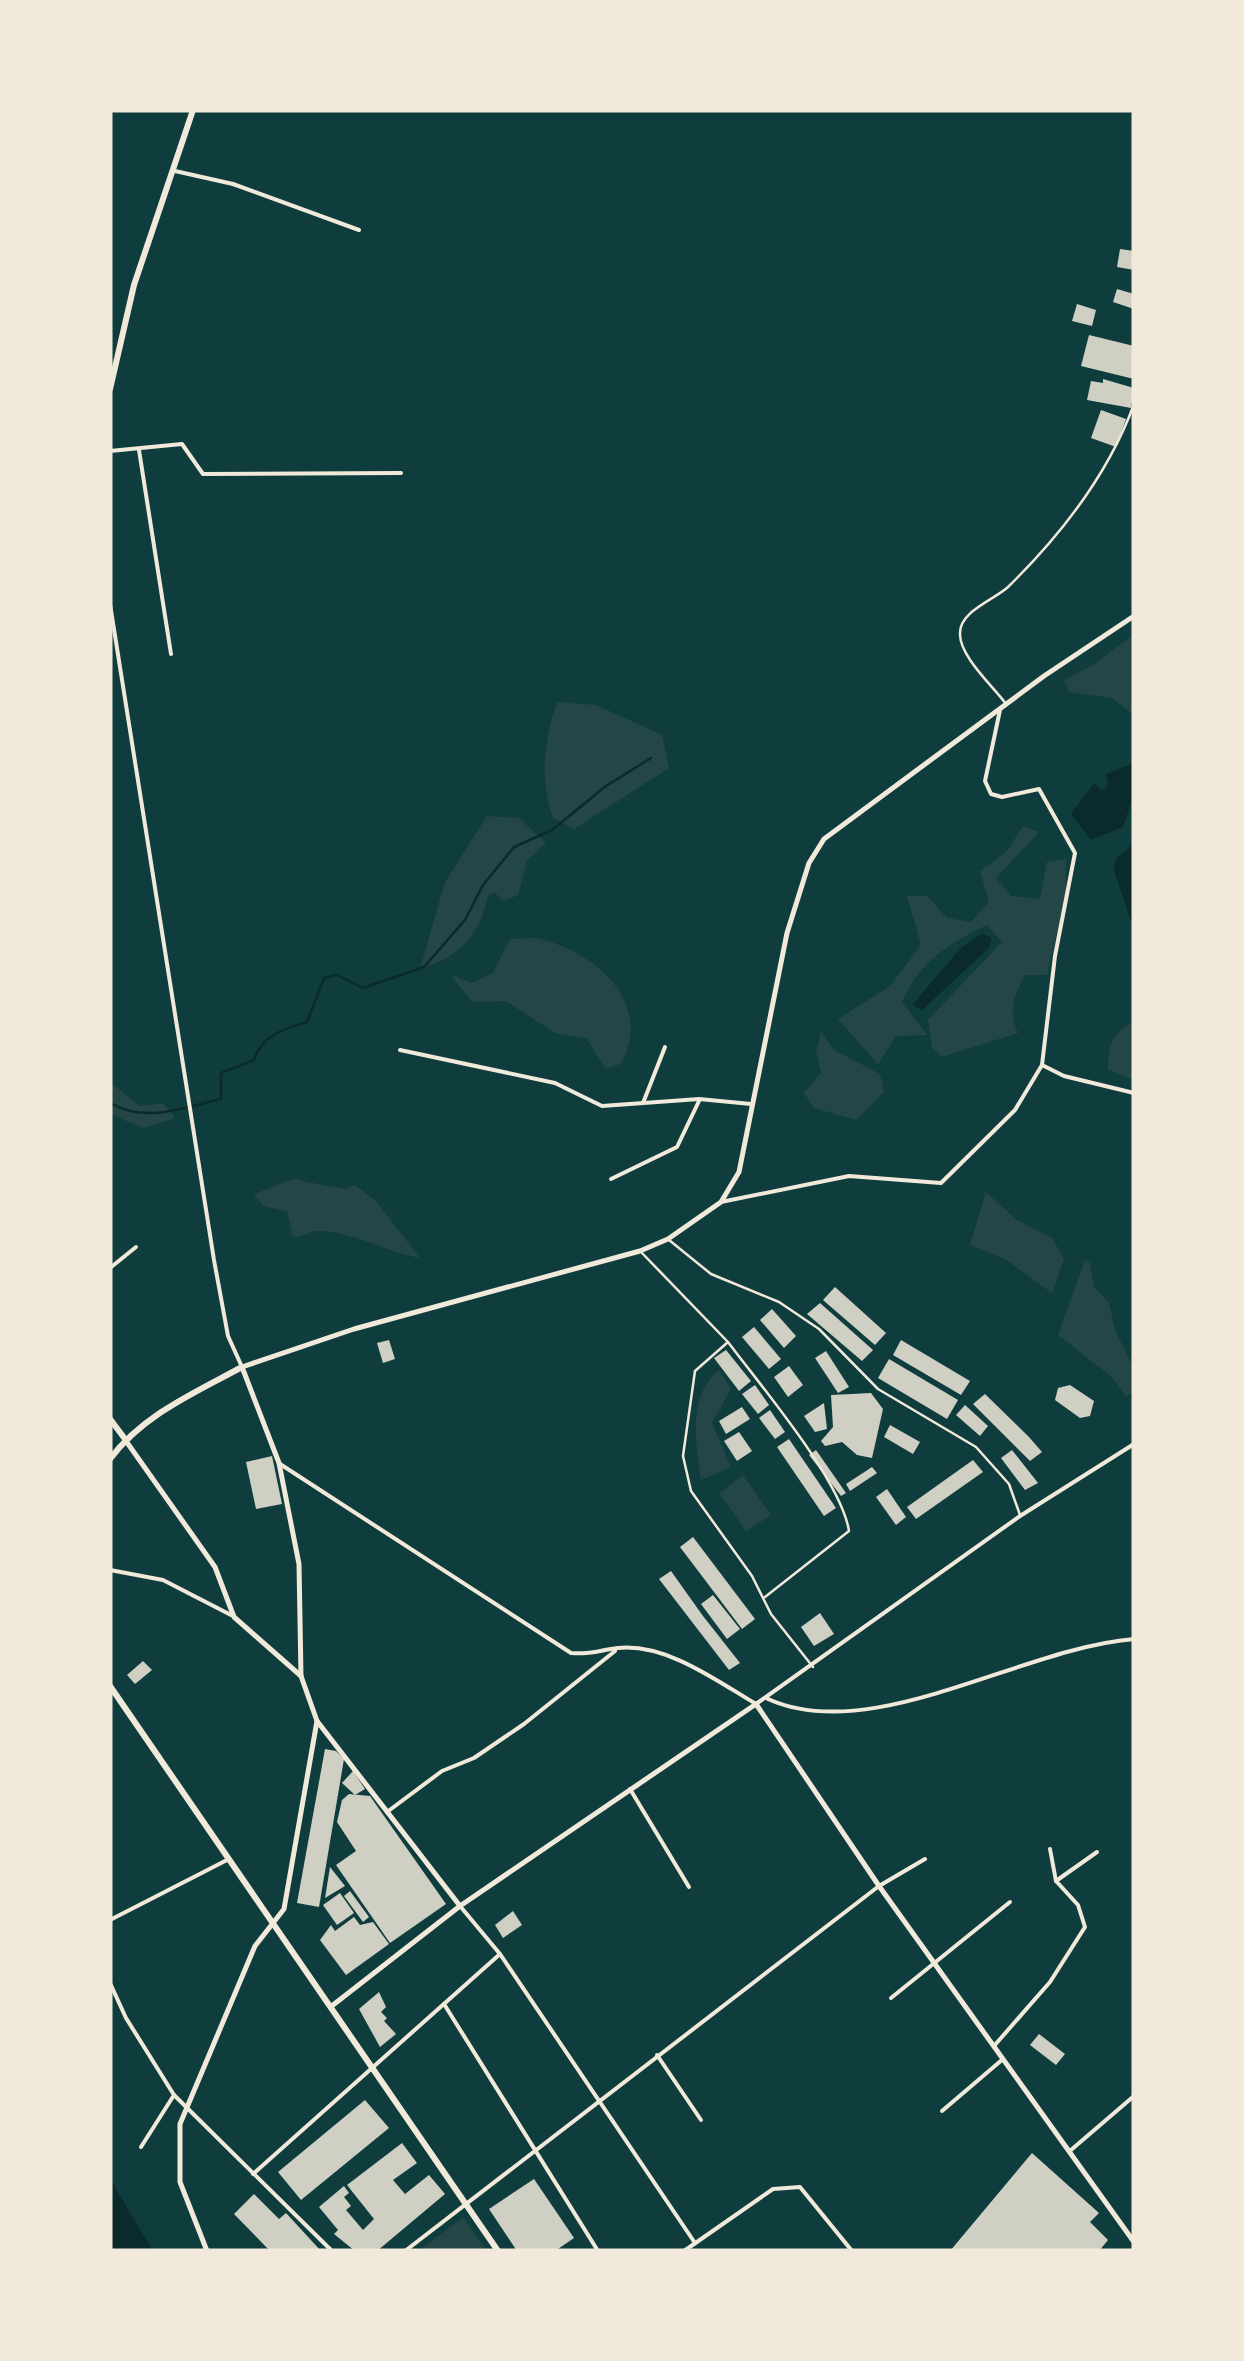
<svg xmlns="http://www.w3.org/2000/svg" width="1244" height="2361" font-family="Ubuntu,sans-serif">
<style>
.green{fill:#244646}
.water{fill:#0a2a2b}
.lines{fill:none;stroke-linecap:round;stroke-linejoin:round}
.stream{stroke:#0a2a2b;stroke-width:2.5}
.building{fill:#cfcfc3}
.service{stroke:#f1e9da;stroke-width:2.5}
.minor{stroke:#f1e9da;stroke-width:4}
.tertiary{stroke:#f1e9da;stroke-width:5}
.secondary{stroke:#f1e9da;stroke-width:6}
.primary{stroke:#f1e9da;stroke-width:6}
</style>
<rect width="100%" height="100%" fill="#0f3d3e"/>
<g class="green">
<path d="M1134,634V715L1112,698L1069,692L1064,680L1093,665Z"/>
<path d="M557,702L596,705L662,735L669,768L574,829L553,818C539,778 544,742 557,702Z"/>
<path d="M487,816L519,818L546,843L527,861L518,895L504,901L495,893L488,895C480,936 459,957 420,969L445,882Z"/>
<path d="M1023,826L1039,832L996,878L1011,896L1040,899L1047,862L1066,859V894L1047,975H1025C1014,994 1008,1012 1018,1033L942,1057L932,1048L928,1020L1002,942L987,925C948,944 920,961 902,1002L927,1035L896,1036L878,1064L838,1019L890,986L921,945L907,896H927L947,918L971,922L989,902L980,871L1007,851Z"/>
<path d="M535,938C593,949 655,1002 621,1064L605,1068L586,1038L555,1033L506,1001L472,1002L450,974L471,983L493,973L510,939Z"/>
<path d="M1134,1021V1080L1108,1070C1108,1044 1111,1034 1134,1021Z"/>
<path d="M821,1032L834,1050L880,1074L884,1092L856,1120L814,1108L804,1093L821,1073L816,1051Z"/>
<path d="M110,1082L140,1106L163,1103L175,1118L143,1128L110,1114Z"/>
<path d="M293,1179L344,1189L355,1185L376,1201L420,1258C388,1252 346,1229 316,1231C307,1232 303,1238 293,1237L287,1211L263,1206L254,1194Z"/>
<path d="M986,1192L1017,1220L1052,1238L1064,1259L1052,1293L1005,1259L970,1245Z"/>
<path d="M1085,1260L1090,1263L1094,1287L1109,1303L1115,1330L1134,1369V1391L1126,1397L1112,1377L1058,1335Z"/>
<path d="M719,1370L731,1389L712,1423L731,1467L701,1480C696,1444 687,1395 719,1370Z"/>
<path d="M743,1475L771,1515L746,1531L719,1493Z"/>
<path d="M463,2217L487,2251H418Z"/>
</g>
<g class="water">
<path d="M1134,763V794L1123,827L1091,840L1071,814L1094,783L1102,791L1108,784L1106,774Z"/>
<path d="M1134,843V930L1114,871L1115,860Z"/>
<path d="M983,933L992,938L989,948L922,1010L912,1005L962,947Z"/>
<path d="M110,2179L153,2251H110Z"/>
</g>
<g class="lines">
<path class="stream" d="M110,1103C146,1124 183,1107 221,1099V1073L254,1060C262,1035 284,1029 307,1022L324,978L337,975L363,988L424,967L465,920L483,885L514,847L552,830L606,786L651,758"/>
</g>
<g class="building">
<path d="M1120,249L1134,251V270L1117,267Z"/>
<path d="M1117,289L1134,294V309L1113,302Z"/>
<path d="M1077,304L1096,310L1092,326L1072,321Z"/>
<path d="M1089,335L1134,346V379L1081,366Z"/>
<path d="M1103,379L1134,388L1131,408L1087,400L1091,381L1103,383Z"/>
<path d="M1101,410L1126,419L1116,447L1091,438Z"/>
<path d="M835,1287L886,1333L875,1345L823,1300Z"/>
<path d="M820,1303L873,1350L862,1361L807,1314Z"/>
<path d="M772,1309L796,1336L784,1348L760,1320Z"/>
<path d="M754,1327L781,1359L769,1369L742,1337Z"/>
<path d="M389,1340L395,1359L383,1363L377,1343Z"/>
<path d="M901,1340L970,1381L961,1395L893,1355Z"/>
<path d="M726,1350L751,1381L739,1391L714,1358Z"/>
<path d="M826,1351L849,1387L838,1393L815,1358Z"/>
<path d="M889,1359L958,1400L947,1419L878,1378Z"/>
<path d="M789,1366L803,1385L788,1397L774,1377Z"/>
<path d="M755,1385L769,1405L758,1414L742,1394Z"/>
<path d="M1070,1385L1094,1401L1090,1416L1080,1418L1055,1400L1058,1388Z"/>
<path d="M871,1393L883,1409L872,1458L857,1455L842,1442L825,1446L821,1441L833,1427L831,1395Z"/>
<path d="M985,1394L1029,1437L1042,1452L1030,1461L973,1404Z"/>
<path d="M824,1403L827,1429L815,1432L804,1416Z"/>
<path d="M965,1405L988,1426L980,1436L956,1415Z"/>
<path d="M742,1407L750,1419L726,1434L719,1421Z"/>
<path d="M770,1410L785,1432L775,1439L759,1418Z"/>
<path d="M890,1425L920,1442L913,1454L884,1437Z"/>
<path d="M739,1432L752,1451L737,1461L724,1441Z"/>
<path d="M789,1439L836,1508L824,1516L777,1447Z"/>
<path d="M816,1450L846,1493L841,1496L809,1455Z"/>
<path d="M1012,1450L1038,1483L1025,1490L1001,1458Z"/>
<path d="M272,1456L282,1504L256,1509L246,1462Z"/>
<path d="M973,1460L983,1472L916,1519L907,1507Z"/>
<path d="M872,1467L877,1473L850,1491L846,1484Z"/>
<path d="M887,1489L906,1517L896,1525L876,1497Z"/>
<path d="M693,1537L755,1619L742,1629L680,1547Z"/>
<path d="M671,1571L703,1616L740,1663L729,1670L659,1579Z"/>
<path d="M713,1595L740,1629L727,1639L701,1604Z"/>
<path d="M820,1613L834,1634L814,1646L801,1627Z"/>
<path d="M143,1661L152,1670L135,1684L127,1675Z"/>
<path d="M325,1749L336,1751L344,1759L319,1907L297,1903Z"/>
<path d="M353,1771L365,1789L355,1795L342,1783Z"/>
<path d="M349,1794L370,1796L446,1904L390,1943L336,1865L356,1851L337,1822L342,1800Z"/>
<path d="M330,1867L345,1886L325,1898Z"/>
<path d="M350,1891L369,1917L363,1922L344,1896Z"/>
<path d="M340,1893L354,1913L337,1925L323,1905Z"/>
<path d="M513,1911L522,1925L503,1938L495,1925Z"/>
<path d="M354,1917L360,1925L373,1922L389,1944L346,1975L320,1940L331,1925L335,1931Z"/>
<path d="M379,1992L386,2007L381,2012L387,2018L384,2021L396,2034L380,2047L359,2009Z"/>
<path d="M1039,2034L1065,2054L1056,2065L1030,2045Z"/>
<path d="M365,2100L389,2128L301,2200L278,2172Z"/>
<path d="M402,2143L417,2163L393,2180L405,2194L429,2175L445,2194L377,2251H355L334,2234L338,2230L319,2207L344,2186L349,2193L344,2197L351,2206L346,2210L363,2230L374,2219L347,2185Z"/>
<path d="M1032,2153L1099,2213L1090,2222L1108,2240L1099,2251H950Z"/>
<path d="M534,2179L574,2238L555,2251H517L489,2209Z"/>
<path d="M254,2194L279,2219L286,2213L321,2251H270L234,2214Z"/>
</g>
<g class="lines">
<g class="service">
<path d="M1006,704C993,686 959,656 960,633C960,611 994,600 1008,587C1060,536 1109,473 1134,404"/>
<path d="M669,1240L711,1274L779,1302L819,1329L878,1389L976,1447L1009,1484L1020,1515"/>
<path d="M642,1253L727,1341"/>
<path d="M765,1597L849,1531C841,1480 760,1385 728,1342L695,1371L683,1456L691,1491L752,1576L771,1614L813,1667"/>
</g>
<g class="minor">
<path d="M175,171L233,184L359,230"/>
<path d="M139,450L171,654"/>
<path d="M110,451L182,444L203,474L401,473"/>
<path d="M110,604L214,1260L228,1336L242,1367"/>
<path d="M400,1050L555,1083L602,1106L699,1099L751,1104"/>
<path d="M1042,1065L1064,1076L1134,1093"/>
<path d="M643,1103L665,1047"/>
<path d="M611,1179L677,1147L699,1101"/>
<path d="M721,1202L849,1176L941,1183L1015,1110L1042,1065L1055,956L1075,853L1039,789L1002,797L991,794L985,781L1000,710"/>
<path d="M110,1268L136,1247"/>
<path d="M280,1464L571,1653C590,1655 600,1650 618,1648C666,1643 717,1681 756,1704L1020,1516L1134,1444"/>
<path d="M110,1570L163,1580L231,1615"/>
<path d="M768,1699C872,1746 1021,1648 1134,1639"/>
<path d="M630,1789L689,1887"/>
<path d="M387,1812L442,1771L474,1758L524,1724L615,1651"/>
<path d="M1056,1881L1097,1852"/>
<path d="M460,1906L500,1954L695,2243"/>
<path d="M110,1920L227,1860"/>
<path d="M110,1983L126,2018L174,2095L332,2251"/>
<path d="M891,1998L1010,1902"/>
<path d="M444,2004L598,2251"/>
<path d="M994,2046L1050,1982L1085,1927L1078,1905L1056,1881L1050,1849"/>
<path d="M657,2055L701,2120"/>
<path d="M942,2111L1003,2059"/>
<path d="M141,2147L174,2095"/>
<path d="M1071,2150L1134,2096"/>
<path d="M253,2174L500,1954"/>
<path d="M405,2251L879,1886L925,1859"/>
<path d="M684,2251L773,2189L800,2187L852,2251"/>
</g>
<g class="tertiary">
<path d="M126,1441L215,1567L234,1617L301,1676"/>
<path d="M317,1721L460,1906"/>
<path d="M333,2005L460,1906L756,1704L879,1886L1134,2242"/>
<path d="M207,2251L180,2182V2124L255,1946L284,1909L317,1721L301,1676L299,1564L279,1463L242,1367L354,1329L640,1251L668,1239L721,1202L739,1172L787,933L809,863L824,839L1044,676L1134,616"/>
</g>
<g class="secondary">
<path d="M110,389L134,285L193,110"/>
<path d="M110,1419L125,1439"/>
<path d="M110,1459C143,1415 194,1393 242,1367"/>
</g>
<path class="primary" d="M110,1686L498,2251"/>
</g>
<rect width="1244" height="2361" fill="none" stroke="#f1e9da" stroke-width="225"/>
</svg>
